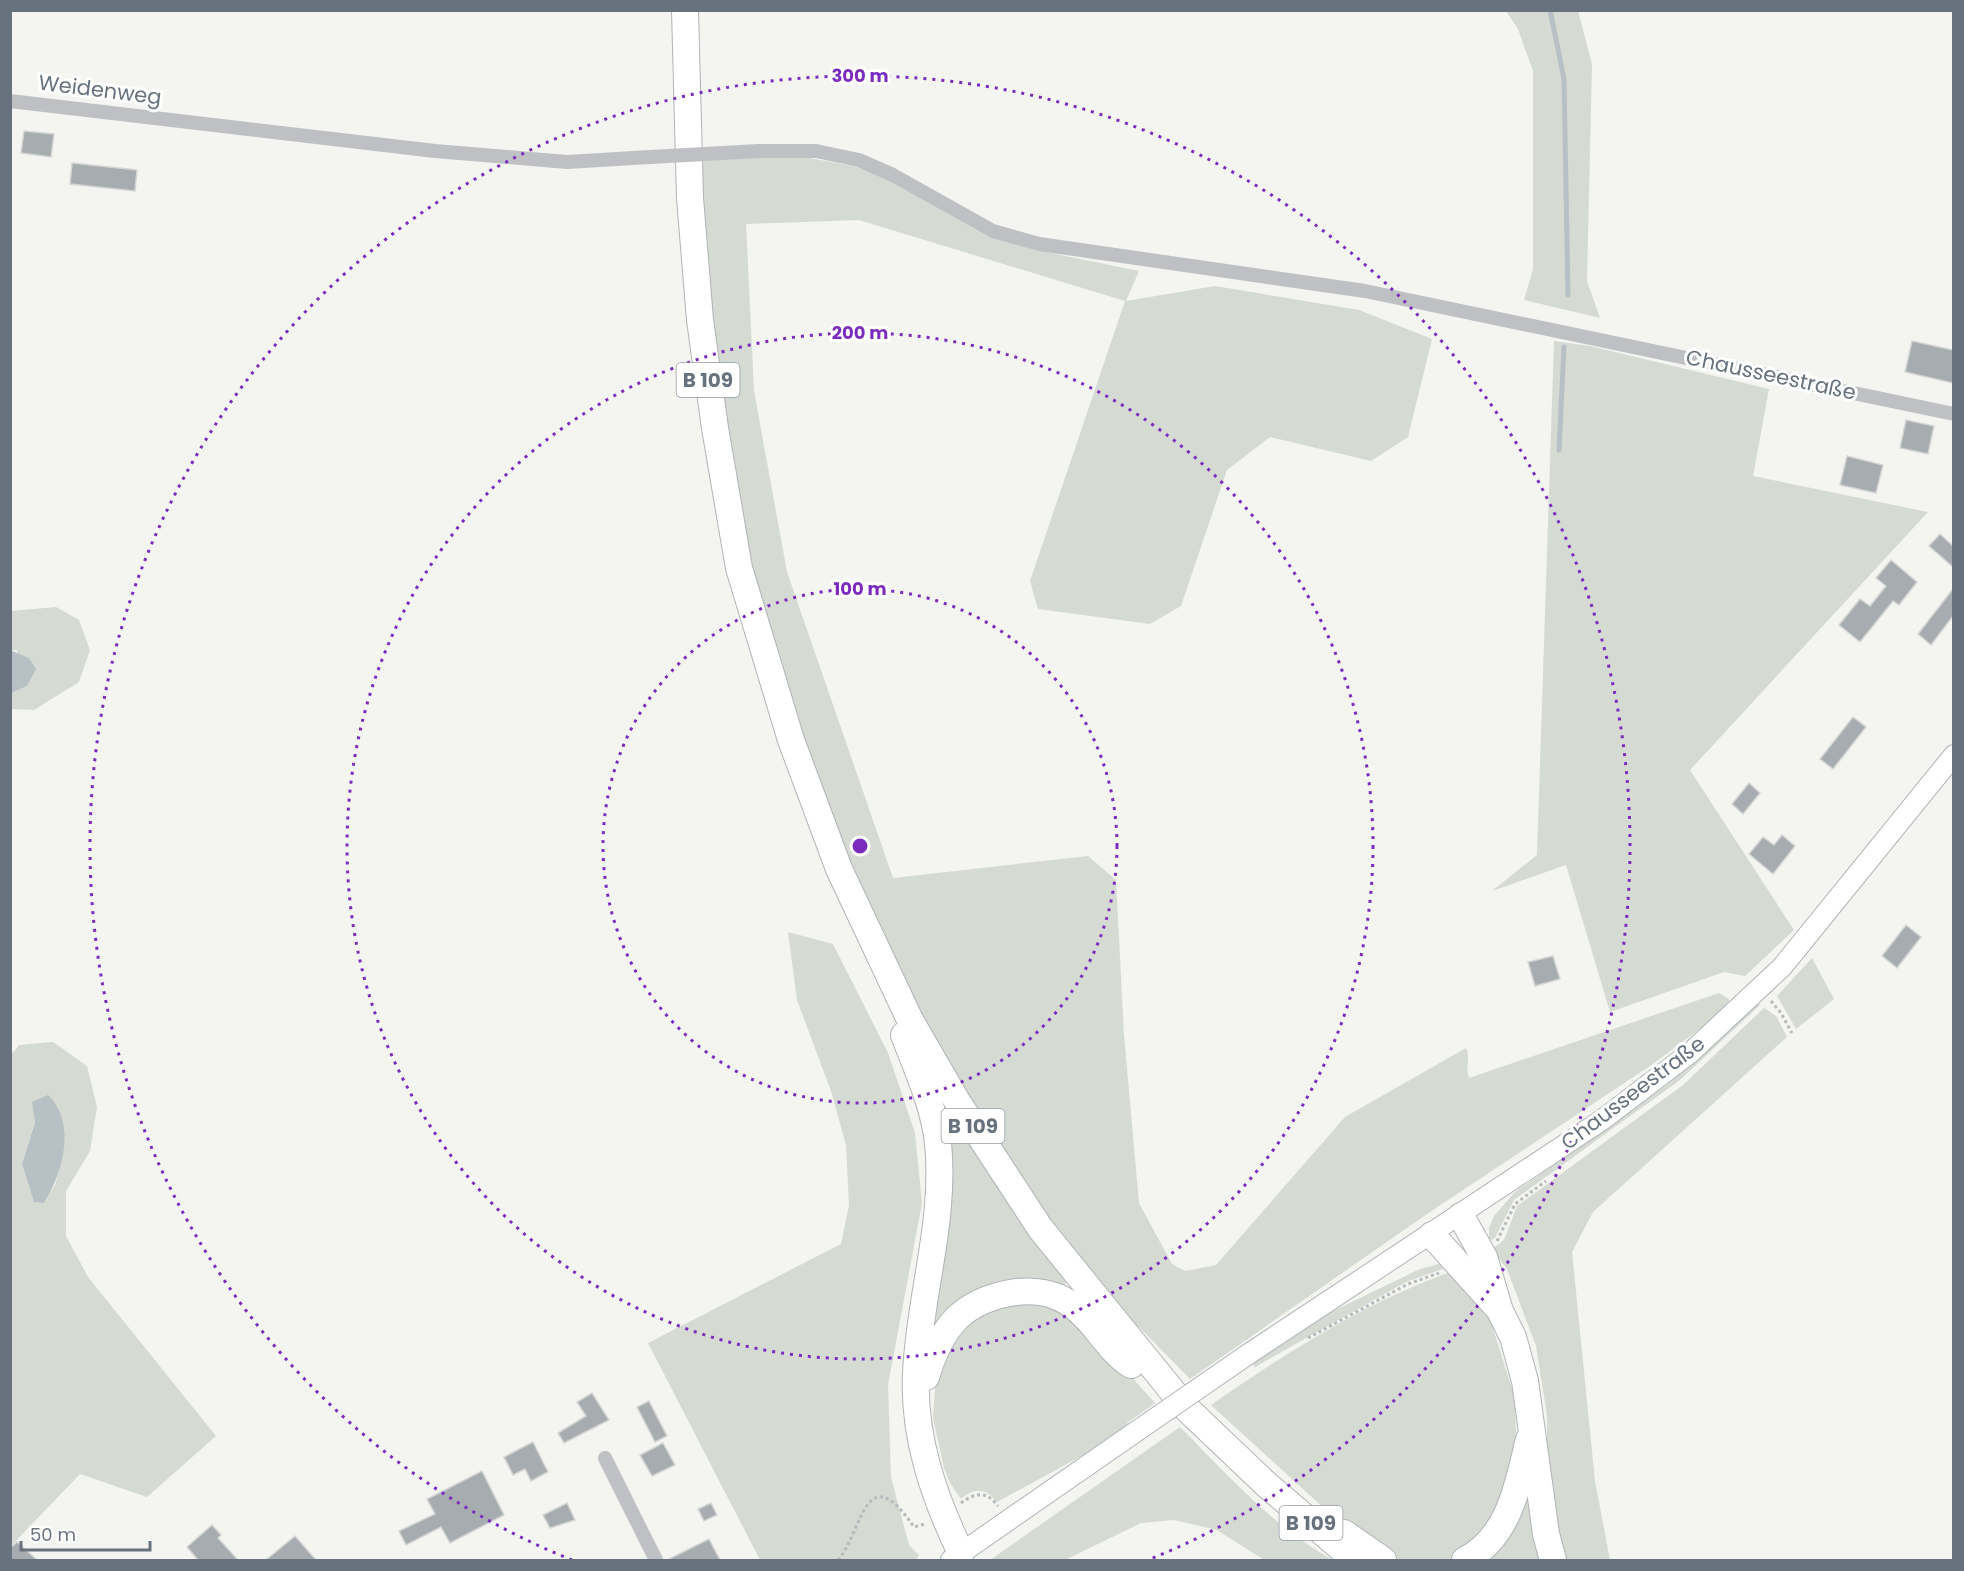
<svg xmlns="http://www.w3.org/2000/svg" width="1964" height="1571" font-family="Poppins,sans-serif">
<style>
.green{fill:#d5dad3;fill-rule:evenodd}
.water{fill:#b7c0c4}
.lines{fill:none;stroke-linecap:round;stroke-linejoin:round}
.stream{stroke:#b7c0c4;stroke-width:5}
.building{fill:#a6acb0;stroke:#d5d5d4;stroke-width:1.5}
.secondary-casing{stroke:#b0b4b8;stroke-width:22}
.highway-casing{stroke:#b1b3b6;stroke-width:28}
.path{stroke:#b7b9bc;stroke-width:3;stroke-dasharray:3 3;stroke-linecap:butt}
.street{stroke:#bec0c4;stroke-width:14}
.secondary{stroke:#fff;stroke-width:20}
.highway{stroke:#fff;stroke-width:26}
.secondary-bridge-casing{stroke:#b0b4b8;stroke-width:22;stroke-linecap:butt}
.street-bridge{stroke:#bec0c4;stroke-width:14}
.secondary-bridge{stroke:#fff;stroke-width:20}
.ring{fill:none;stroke:#7b2cbf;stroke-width:3;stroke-dasharray:3 6}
.labels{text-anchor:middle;stroke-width:6;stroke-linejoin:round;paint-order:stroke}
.shield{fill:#fff;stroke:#959ca5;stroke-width:1.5}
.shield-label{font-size:20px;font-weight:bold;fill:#67727e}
.street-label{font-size:21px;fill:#67727e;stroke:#fff}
.centre{fill:#7b2cbf;stroke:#fff;stroke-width:3}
.ring-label{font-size:18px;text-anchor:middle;font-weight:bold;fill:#7b2cbf;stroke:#fff;stroke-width:6;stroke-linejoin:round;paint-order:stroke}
</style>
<rect width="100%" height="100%" fill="#f4f4f1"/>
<g class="green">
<path d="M1506,11H1578L1592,64L1587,281L1600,318L1524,300L1533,269V71L1518,29Z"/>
<path d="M792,155L854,166L890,179L984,234L1031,249L1139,271L1126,301L1215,286L1359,310L1432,339L1408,437L1371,461L1270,437L1227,470L1181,606L1150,624L1038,609L1030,581L1125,301L859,220L746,224L754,391L787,572L893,878L1088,856L1116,880L1124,1035L1139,1203L1172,1264L1185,1271L1216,1265L1345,1117L1466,1048C1471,1058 1465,1067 1469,1078L1719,993L1729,999L1728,1008L1650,1066L1427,1214L1190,1379L1140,1328L1113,1306L1061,1240L928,1033L833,830L757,593L744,528L724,416L711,314L698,161Z"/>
<path d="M1554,341L1590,346L1769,389L1753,476L1928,512L1690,770L1794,930L1745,976L1724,972L1610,1012L1566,865L1492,891L1537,855Z"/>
<path d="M56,607L79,620L90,650L79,682L34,710L11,709V693L27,686L17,650H11V611Z"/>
<path d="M788,932L833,944L888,1053L915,1133L922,1203L888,1385L891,1477L909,1545L919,1555L916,1560H760L648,1343L841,1244L849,1205L846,1145L831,1091L797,1000Z"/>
<path d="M1812,958L1834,999L1796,1029L1777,996Z"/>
<path d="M1755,1002L1760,1005L1680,1080L1514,1200L1495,1238L1489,1241V1228L1494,1216L1515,1192L1667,1085Z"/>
<path d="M1764,1008L1776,1016L1787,1037L1593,1212L1572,1252L1595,1481L1610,1560H1558L1547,1455V1415L1536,1346L1507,1269L1492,1249L1504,1240L1517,1206L1683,1085Z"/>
<path d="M53,1042L87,1066L97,1107L90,1151L66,1191V1236L88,1277L216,1436L147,1497L80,1474L11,1546V1055L19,1045ZM35,1121L62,1159L55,1185L44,1203L34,1202L22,1164Z"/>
<path d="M955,1116L1068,1281L1059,1291L939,1326L929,1320L941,1122Z"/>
<path d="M1439,1264L1448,1267L1406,1282L1255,1367L1252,1363L1329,1313L1420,1269Z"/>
<path d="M1454,1271L1479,1299L1490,1319L1515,1398L1516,1436L1515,1459L1488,1530L1453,1559L1397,1560L1387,1556L1338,1521L1211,1405C1283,1355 1370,1299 1454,1271Z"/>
<path d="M1050,1301L1108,1351L1155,1403L1127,1423L1131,1429L997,1502C986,1488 974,1487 961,1499L950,1483L944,1468L933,1418L936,1375L948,1337L989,1303Z"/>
<path d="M1180,1427C1227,1474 1274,1528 1333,1560H1264L1217,1530L1174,1520L1141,1523L1065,1560H990Z"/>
<path d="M1525,1492H1533L1544,1560H1479Z"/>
</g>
<g class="water">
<path d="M10,650L29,658L36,669L27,686L11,693Z"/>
<path d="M48,1095C77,1123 63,1173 44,1203L34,1202L22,1164L35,1122L32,1102Z"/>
</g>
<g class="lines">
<g class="stream">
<path d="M1550,10L1564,79L1568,295"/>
<path d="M1559,450L1564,347"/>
</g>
</g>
<g class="building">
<path d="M24,131L54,134L51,157L21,153Z"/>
<path d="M72,163L137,170L135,191L70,184Z"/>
<path d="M1912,341L1953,350V383L1905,372Z"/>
<path d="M1906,420L1934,426L1928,454L1900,448Z"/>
<path d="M1847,456L1883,465L1876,493L1840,485Z"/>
<path d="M1940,534L1953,546V567L1929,546Z"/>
<path d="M1891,560L1917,582L1899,605L1893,601L1860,642L1839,625L1860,599L1870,606L1886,586L1876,578Z"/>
<path d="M1953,589V616L1931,645L1918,634Z"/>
<path d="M1853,717L1866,727L1833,769L1820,759Z"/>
<path d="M1749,783L1760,793L1743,814L1732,804Z"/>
<path d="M1782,835L1795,846L1773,874L1749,854L1763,837L1774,845Z"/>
<path d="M1906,925L1921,937L1897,968L1882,956Z"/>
<path d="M1553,956L1560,979L1535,986L1528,962Z"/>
<path d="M592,1393L609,1420L564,1443L558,1433L586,1416L577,1402Z"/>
<path d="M649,1401L667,1436L655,1442L637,1407Z"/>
<path d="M533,1442L548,1472L531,1481L525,1469L513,1475L504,1457Z"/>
<path d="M663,1443L675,1465L652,1476L640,1455Z"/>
<path d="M482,1471L504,1515L450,1543L441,1527L406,1545L399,1531L435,1514L427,1499Z"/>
<path d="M567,1503L575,1520L550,1528L543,1515Z"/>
<path d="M711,1503L717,1515L704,1521L698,1509Z"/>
<path d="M212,1525L221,1535L218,1538L238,1560H198L187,1547Z"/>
<path d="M295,1536L316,1560H266Z"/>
<path d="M709,1539L720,1560H667Z"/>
<path d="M17,1542L37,1560H10V1548Z"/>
</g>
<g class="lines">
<defs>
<g id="secondary">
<path d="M1247,1355L1602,1120L1690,1053L1782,967L1954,755"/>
<path d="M951,1560L1134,1433"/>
</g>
<g id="highway">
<path d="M685,10L690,198L700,320L715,428L739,568L791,740L839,869L910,1020L957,1101L1040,1228L1186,1408L1267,1485L1355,1560"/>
<path d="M904,1035C917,1069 934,1106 938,1143C946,1221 919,1297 916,1374C913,1437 934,1497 961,1553"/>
<path d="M1461,1216L1484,1257L1500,1311L1513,1337L1525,1381L1546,1534L1553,1560"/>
<path d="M1432,1235L1496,1306"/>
<path d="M926,1377C941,1327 962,1300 1016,1292C1034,1290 1054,1293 1069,1303C1094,1319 1107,1350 1131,1365"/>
<path d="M1344,1533L1383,1560"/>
<path d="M1465,1560C1510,1537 1518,1484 1529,1439"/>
</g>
</defs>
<use href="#secondary" class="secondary-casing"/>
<use href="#highway" class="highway-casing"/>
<g class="path">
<path d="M1771,1001L1781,1013L1792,1033"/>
<path d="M1497,1241L1515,1204L1546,1181"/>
<path d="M1308,1338L1408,1284L1439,1273"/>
<path d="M961,1503C976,1492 987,1491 998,1506"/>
<path d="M838,1560C863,1531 865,1455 914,1527L925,1524"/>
</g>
<g class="street">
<path d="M10,101L435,151L567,162L650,157"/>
<path d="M759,151H816L859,160L893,175L993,231L1039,244L1365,291L1954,414"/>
<path d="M605,1458L656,1560"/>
</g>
<use href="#secondary" class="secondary"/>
<use href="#highway" class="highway"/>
<defs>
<path id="secondary-bridge" d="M1134,1433L1247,1355"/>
</defs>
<use href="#secondary-bridge" class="secondary-bridge-casing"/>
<path class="street-bridge" d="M650,157L759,151"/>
<use href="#secondary-bridge" class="secondary-bridge"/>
</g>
<g class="ring">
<circle cx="860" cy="846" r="257"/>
<circle cx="860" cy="846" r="513"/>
<path d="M572 1560A770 770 0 1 1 1148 1560"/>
</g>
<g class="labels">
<g class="shield">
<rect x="676.5" y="363" width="63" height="34" rx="4.5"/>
<rect x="941.5" y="1109" width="63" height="34" rx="4.5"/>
<rect x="1279.5" y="1506" width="63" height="34" rx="4.5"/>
</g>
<g class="shield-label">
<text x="708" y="387">B 109</text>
<text x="973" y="1133">B 109</text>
<text x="1311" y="1530">B 109</text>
</g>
<g class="street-label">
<text transform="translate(100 90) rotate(7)" y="7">Weidenweg</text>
<text transform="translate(1771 375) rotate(12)" y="7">Chausseestraße</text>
<text transform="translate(1633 1093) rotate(-37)" y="7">Chausseestraße</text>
</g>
</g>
<circle cx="860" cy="846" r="9" class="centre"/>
<g class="ring-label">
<text x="860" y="82">300 m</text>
<text x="860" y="339">200 m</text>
<text x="860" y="595">100 m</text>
</g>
<rect width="1964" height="1571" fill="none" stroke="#67727e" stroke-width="24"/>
<path d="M21 1541v9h129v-9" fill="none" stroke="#67727e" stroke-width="3"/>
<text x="30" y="1541" font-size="18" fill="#67727e" stroke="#ffffff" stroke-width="4.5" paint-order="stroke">50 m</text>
</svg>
